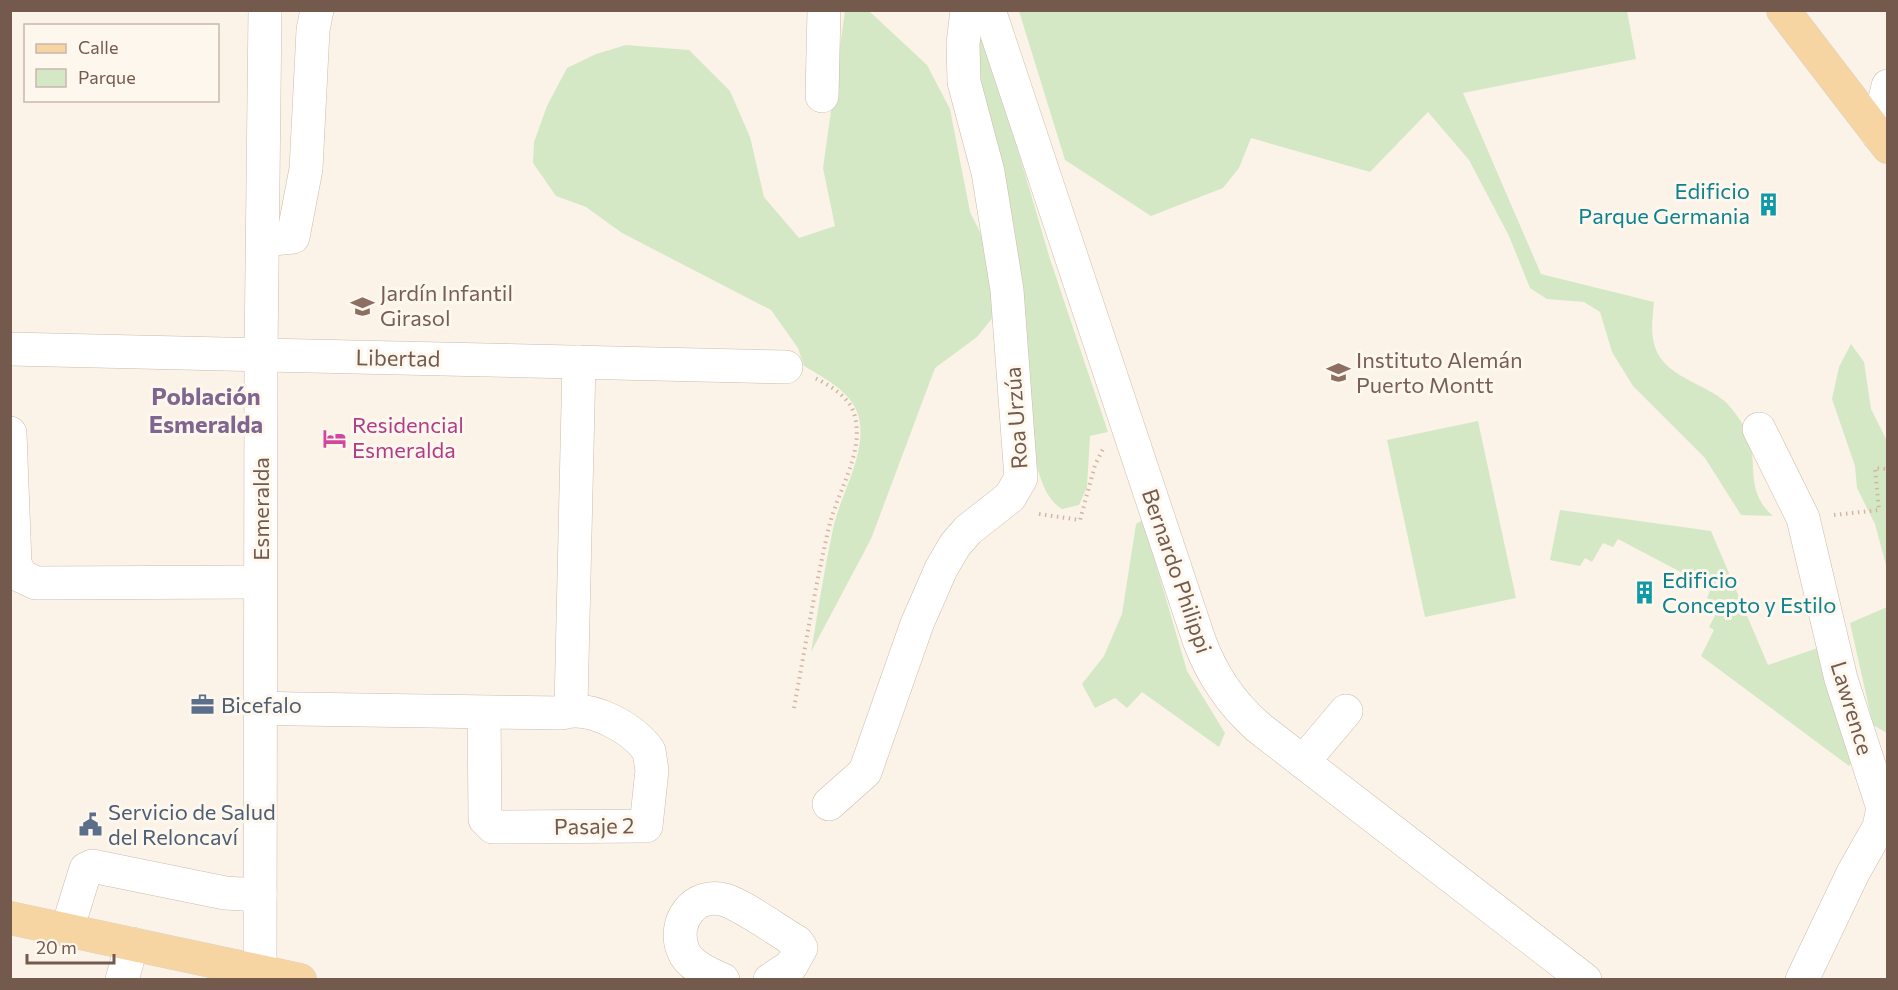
<svg xmlns="http://www.w3.org/2000/svg" width="1898" height="990" font-family="Commissioner,sans-serif">
<style>
.green{fill:#d5e8c6}
.lines{fill:none;stroke-linecap:round;stroke-linejoin:round}
.minor-casing{stroke:#cdbbae;stroke-width:34}
.major-casing{stroke:#d8d1cd;stroke-width:34}
.path{stroke:#d4b5a3;stroke-width:4;stroke-dasharray:1.5 4.5;stroke-linecap:butt}
.minor{stroke:#fff;stroke-width:33}
.major{stroke:#f6d5a3;stroke-width:33}
.labels{text-anchor:middle;stroke-width:6;stroke-linejoin:round;paint-order:stroke}
.culture-label{font-size:22px;fill:#0d838f;stroke:#fef7ed;text-anchor:end}
.education-label{font-size:22px;fill:#785e54;stroke:#fef7ed;text-anchor:start}
.street-label{font-size:22px;fill:#745a4d;stroke:#fef7ed}
.hotel-label{font-size:22px;fill:#b23c85;stroke:#fef7ed;text-anchor:start}
.service-label{font-size:22px;fill:#4e5e75;stroke:#fef7ed;text-anchor:start}
.neighbourhood-label{font-size:24px;font-weight:bold;fill:#806590;stroke:#fef7ed}
</style>
<rect width="100%" height="100%" fill="#fbf3e7"/>
<g class="green">
<path d="M845,11H869L927,65L950,109L970,212L987,246L999,310L977,337L935,368L871,539L811,652C818,611 824,570 833,529C840,495 867,454 859,418C853,392 824,378 804,366L798,348L771,310L622,233L586,207L556,196L533,163L534,142L547,106L567,68L596,54L626,45L689,50L730,91L750,137L764,197L799,238L835,226L823,168Z"/>
<path d="M1019,11H1627L1636,59L1463,93L1541,274L1654,302C1653,314 1651,327 1653,339C1659,375 1697,380 1722,399C1730,405 1740,419 1745,428C1761,459 1742,489 1773,516L1741,515L1705,458L1633,386L1612,352L1600,312L1584,302L1547,299L1530,288L1509,236L1469,160L1428,112L1370,172L1251,138L1239,168L1223,188L1151,216L1065,160Z"/>
<path d="M981,24L1050,259L1108,432L1090,436L1087,487L1079,505L1062,509C1044,498 1039,474 1034,454L976,65Z"/>
<path d="M1851,344L1864,362L1871,409L1887,441V569L1875,524L1857,488L1855,466L1832,399L1839,367Z"/>
<path d="M1478,421L1516,598L1425,617L1387,440Z"/>
<path d="M1560,510L1711,531L1768,665L1818,648L1856,758L1849,766L1701,656L1714,630L1709,627L1720,606L1707,598L1711,588L1618,539L1613,547L1603,543L1592,562L1585,558L1580,566L1550,560Z"/>
<path d="M1143,520L1187,671L1225,733L1219,747L1142,692L1127,708L1115,698L1095,708L1082,684L1104,656L1122,614L1136,524Z"/>
<path d="M1887,607V733L1873,725L1850,623Z"/>
</g>
<g class="lines">
<defs>
<g id="minor">
<path d="M989,10L1199,640C1212,675 1230,702 1258,727L1585,980"/>
<path d="M822,96L824,10"/>
<path d="M1877,133L1888,86"/>
<path d="M263,240L293,237L306,169L313,30L317,10"/>
<path d="M10,349L786,367"/>
<path d="M1759,429L1803,518L1841,679L1883,808L1879,827L1853,873L1802,980"/>
<path d="M10,433L15,564L21,576L36,583L260,582"/>
<path d="M260,708L297,709L562,713C590,704 633,728 649,751L652,770L646,826L493,827L485,819L484,712"/>
<path d="M568,711L571,706L579,362"/>
<path d="M1303,762L1346,711"/>
<path d="M829,804L865,772L917,624L941,569L955,545L968,530L1010,497L1021,478L1007,290L988,172L964,82L963,44L967,10"/>
<path d="M67,930L84,875L86,869L92,866L225,893L260,895"/>
<path d="M260,972L261,355L265,10"/>
<path d="M122,980L132,944"/>
<path d="M723,980C709,974 688,965 683,950C672,922 694,891 725,900C744,906 778,931 797,942L801,948L791,966L770,980"/>
</g>
<g id="major">
<path d="M1783,10L1888,147"/>
<path d="M10,918L300,980"/>
</g>
</defs>
<use href="#minor" class="minor-casing"/>
<use href="#major" class="major-casing"/>
<g class="path">
<path d="M1039,514L1080,520L1095,465L1103,449"/>
<path d="M1834,515L1879,510L1875,468L1888,469"/>
<path d="M794,708C805,648 815,587 829,527C837,492 864,454 855,417C851,397 829,385 813,377"/>
</g>
<use href="#minor" class="minor"/>
<use href="#major" class="major"/>
</g>
<defs>
<symbol id="building-bare" viewBox="-9 -9 18 18"><path d="M-4-6H4V6H1V3H-1V6H-4ZM-2.5-4.3h1.7v1.8h-1.7ZM.8-4.3h1.7v1.8H.8ZM-2.5-1h1.7V.8h-1.7ZM.8-1h1.7V.8H.8Z" fill="#0f9aa8" stroke="#fef7ed" stroke-width="2.5" paint-order="stroke"/></symbol>
<symbol id="school-bare" viewBox="-9 -9 18 18"><path d="M0-5L7-2L0 1L-7-2ZM-4 1L0 2.5L4 1V4Q0 6-4 4Z" fill="#8d6e63" stroke="#fef7ed" stroke-width="2.5" paint-order="stroke"/></symbol>
<symbol id="hotel-bare" viewBox="-9 -9 18 18"><path d="M-6-4.5h1.5V1H6V5H4.5V3h-9V5H-6ZM-4 0a1.8 1.8 0 1 1 3.6 0ZM.5 0V-2.5h3Q6-2.5 6 0Z" fill="#d1479c" stroke="#fef7ed" stroke-width="2.5" paint-order="stroke"/></symbol>
<symbol id="office-bare" viewBox="-9 -9 18 18"><path d="M-6-3h4V-5.5h4V-3h4V5H-6ZM-1-4.5V-3h2v-1.5ZM-6 0V1H6V0Z" fill="#5c6f8a" stroke="#fef7ed" stroke-width="2.5" paint-order="stroke"/></symbol>
<symbol id="civic-bare" viewBox="-9 -9 18 18"><path d="M-.6-6.5H3V-4.5H.6V-3L4-1V1h2V6H-6V1h2V-1L-.6-3ZM-1.2 2.5V6h2.4V2.5Z" fill="#5c6f8a" stroke="#fef7ed" stroke-width="2.5" paint-order="stroke"/></symbol>
</defs>
<g fill-rule="evenodd">
<use href="#building-bare" x="1752" y="188" width="33" height="33"/>
<use href="#school-bare" x="346" y="290" width="33" height="33"/>
<use href="#school-bare" x="1322" y="356" width="33" height="33"/>
<use href="#hotel-bare" x="318" y="422" width="33" height="33"/>
<use href="#building-bare" x="1628" y="576" width="33" height="33"/>
<use href="#office-bare" x="186" y="688" width="33" height="33"/>
<use href="#civic-bare" x="74" y="808" width="33" height="33"/>
</g>
<g class="labels">
<g class="culture-label">
<text x="1750" y="199">Edificio<tspan x="1750" dy="25">Parque Germania</tspan></text>
<text x="1662" y="588" text-anchor="start">Edificio<tspan x="1662" dy="25">Concepto y Estilo</tspan></text>
</g>
<g class="education-label">
<text x="380" y="301">Jardín Infantil<tspan x="380" dy="25">Girasol</tspan></text>
<text x="1356" y="368">Instituto Alemán<tspan x="1356" dy="25">Puerto Montt</tspan></text>
</g>
<g class="street-label">
<text transform="translate(398 358) rotate(1)" y="8">Libertad</text>
<text transform="translate(1016 418) rotate(-94)" y="8">Roa Urzúa</text>
<text transform="translate(261 509) rotate(-90)" y="8">Esmeralda</text>
<text transform="translate(1177 571) rotate(71)" y="8">Bernardo Philippi</text>
<text transform="translate(1852 708) rotate(73)" y="8">Lawrence</text>
<text transform="translate(594 826) rotate(-1)" y="8">Pasaje 2</text>
</g>
<g class="hotel-label">
<text x="352" y="433">Residencial<tspan x="352" dy="25">Esmeralda</tspan></text>
</g>
<g class="service-label">
<text x="221" y="713">Bicefalo</text>
<text x="108" y="820">Servicio de Salud<tspan x="108" dy="25">del Reloncaví</tspan></text>
</g>
<g class="neighbourhood-label">
<text x="206" y="405">Población<tspan x="206" dy="28">Esmeralda</tspan></text>
</g>
</g>
<rect width="1898" height="990" fill="none" stroke="#745a4d" stroke-width="24"/>
<rect x="24" y="24" width="195" height="78" fill="#fef7ed" stroke="#c7b8ad" stroke-width="1.5"/>
<rect x="36" y="44" width="30" height="9" fill="#f6d5a3" stroke="#c7b8ad" stroke-width="1.5"/>
<text x="78" y="54" font-size="18" fill="#745a4d">Calle</text>
<rect x="36" y="69" width="30" height="18" fill="#d5e8c6" stroke="#c7b8ad" stroke-width="1.5"/>
<text x="78" y="84" font-size="18" fill="#745a4d">Parque</text>
<path d="M27 954v9h87v-9" fill="none" stroke="#745a4d" stroke-width="3"/>
<text x="36" y="954" font-size="18" fill="#745a4d" stroke="#fef7ed" stroke-width="4.5" paint-order="stroke">20 m</text>
</svg>
